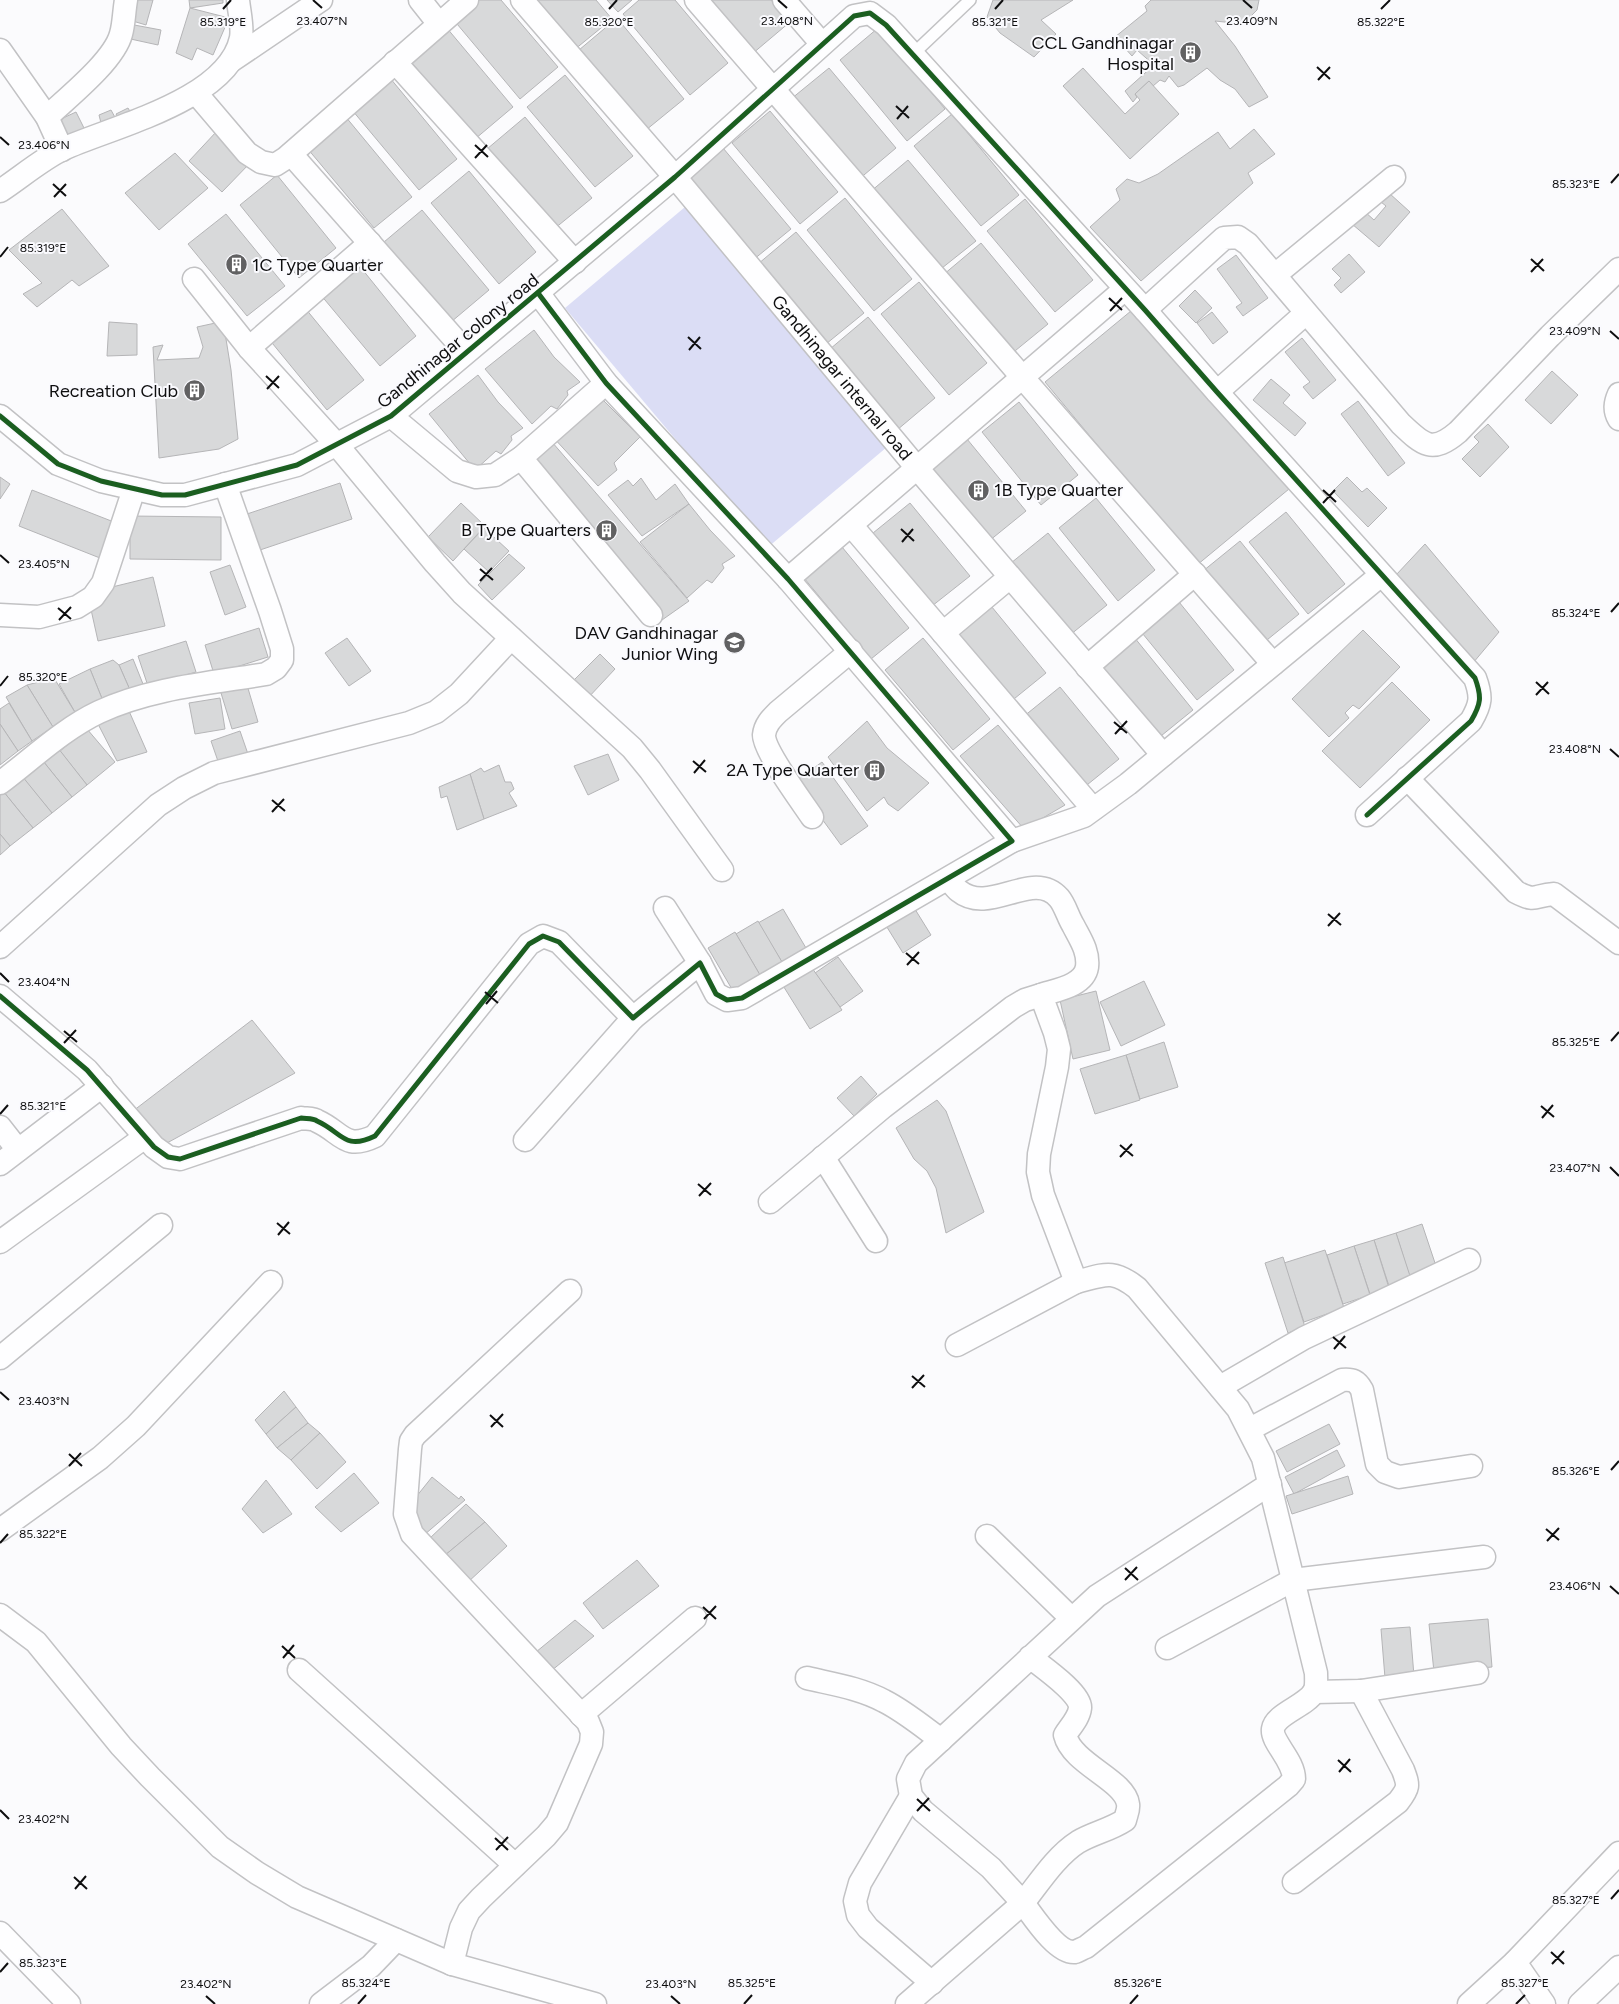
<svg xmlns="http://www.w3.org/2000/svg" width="1619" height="2004" font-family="Figtree,sans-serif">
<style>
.green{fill:#dbddf5}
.building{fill:#d8d9da;stroke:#b5b5b7}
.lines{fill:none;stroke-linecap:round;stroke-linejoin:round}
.service-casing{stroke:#c2c2c4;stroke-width:14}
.minor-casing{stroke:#c2c2c4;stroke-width:25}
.service{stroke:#fefeff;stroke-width:11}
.minor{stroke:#fefeff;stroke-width:22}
.cycleway-casing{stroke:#fafafe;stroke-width:8}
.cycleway{stroke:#1b5e20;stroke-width:5}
.ticks{fill:none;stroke:#0e0e0f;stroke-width:2}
.labels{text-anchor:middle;stroke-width:4;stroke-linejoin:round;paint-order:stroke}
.poi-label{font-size:18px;fill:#0e0e0f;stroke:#fafafe;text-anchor:end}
.street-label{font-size:18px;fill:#0e0e0f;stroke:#fafafe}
.ticks-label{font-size:12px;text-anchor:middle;fill:#0e0e0f;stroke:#fafafe;stroke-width:4;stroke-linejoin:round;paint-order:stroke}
</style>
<rect width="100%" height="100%" fill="#fbfbfd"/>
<path class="green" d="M685,207L887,447L767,548L565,308Z"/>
<g class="building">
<path d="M129,0H153L146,25L126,19Z"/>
<path d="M189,0H223V3L190,8Z"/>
<path d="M475,0H501L558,67L520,99L452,18Z"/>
<path d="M532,0H596L612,19L574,50Z"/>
<path d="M607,0H632L618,12Z"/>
<path d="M639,0H675L728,63L690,95L623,14Z"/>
<path d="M707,0H771L790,22L752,54Z"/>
<path d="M993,0H1073L1041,20L1056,34L1034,57L1000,33L987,17Z"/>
<path d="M1151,0H1259L1257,10L1243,24L1215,21L1235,46L1268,97L1249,107L1235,89L1220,80L1207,68L1184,85L1178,87L1169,76L1165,82L1160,80L1153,86L1149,81L1135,94L1137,97L1133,102L1125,91L1154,65L1137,50L1132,56L1115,37L1147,11L1145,6Z"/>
<path d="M190,8L229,18L213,55L197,48L192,60L176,53Z"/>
<path d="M617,18L684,99L646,130L579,50Z"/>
<path d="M129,24L161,30L158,45L126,38Z"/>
<path d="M446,27L513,107L475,139L408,58Z"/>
<path d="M878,28L945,109L907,141L840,60Z"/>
<path d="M829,68L896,148L858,180L791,99Z"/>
<path d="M1083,68L1125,114L1140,100L1135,94L1149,81L1179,114L1130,159L1063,86Z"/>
<path d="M565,75L633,156L595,187L527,107Z"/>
<path d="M390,78L457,159L419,190L352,110Z"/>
<path d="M128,108L131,113L119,119L116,114Z"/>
<path d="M60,109L63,118L76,112L85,130L62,141Z"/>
<path d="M111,110L117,121L102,127L99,115Z"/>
<path d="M770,111L838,192L800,224L732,143Z"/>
<path d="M952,114L1019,195L981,226L914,146Z"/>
<path d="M345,116L412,197L374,228L307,148Z"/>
<path d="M525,117L592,198L554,229L487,149Z"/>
<path d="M1254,129L1275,154L1248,173L1253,183L1141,281L1090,227L1120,200L1116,189L1127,179L1139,183L1158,174L1218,132L1230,149Z"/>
<path d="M217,131L251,162L222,192L189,161Z"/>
<path d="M723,148L791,229L753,260L685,180Z"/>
<path d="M175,153L208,188L159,230L125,193Z"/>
<path d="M908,160L976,241L937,272L870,192Z"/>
<path d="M469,171L536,252L499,284L431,203Z"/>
<path d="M277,175L336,248L299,278L240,205Z"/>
<path d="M1389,193L1410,212L1379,247L1352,224L1364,211L1374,220L1386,206L1381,202Z"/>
<path d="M845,198L912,279L874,311L807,230Z"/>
<path d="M1025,199L1093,280L1055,312L987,231Z"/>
<path d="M62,209L109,266L79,286L72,280L37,307L23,294L42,283L9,250Z"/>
<path d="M422,210L489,290L451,322L384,242Z"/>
<path d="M226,214L285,286L247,316L188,244Z"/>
<path d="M796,232L864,313L826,344L758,264Z"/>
<path d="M981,243L1048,324L1010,355L943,275Z"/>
<path d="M1349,254L1365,272L1341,293L1334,285L1341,278L1332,269Z"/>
<path d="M1236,255L1268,298L1243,316L1236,307L1242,303L1217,269Z"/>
<path d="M358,264L416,336L380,366L320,294Z"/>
<path d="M919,282L987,363L949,395L881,314Z"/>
<path d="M1195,290L1212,308L1196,323L1179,306Z"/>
<path d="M1137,306L1289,489L1197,565L1045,382Z"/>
<path d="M305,308L364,380L327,410L268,338Z"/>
<path d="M1212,312L1228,332L1213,344L1197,323Z"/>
<path d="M868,317L935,398L897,430L830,349Z"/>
<path d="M109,322L137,324V355L107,356Z"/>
<path d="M220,322L226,339L231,370L238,439L219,449L159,458L153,347L163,345L157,360L199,358L203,347L197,327Z"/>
<path d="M534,330L554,357L580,382L567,391L568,395L557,409L551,406L532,424L485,369Z"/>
<path d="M1302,338L1336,380L1313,399L1303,387L1310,382L1285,352Z"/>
<path d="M1552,371L1578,395L1551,424L1525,400Z"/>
<path d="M478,375L498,402L523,428L511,436L512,440L501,454L496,451L475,470L429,414Z"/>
<path d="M1271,379L1290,395L1283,403L1306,423L1295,436L1253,400Z"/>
<path d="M601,398L640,437L614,463L617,470L598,486L552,436Z"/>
<path d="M1358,401L1405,463L1388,476L1341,414Z"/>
<path d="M1019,402L1078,475L1041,505L982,432Z"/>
<path d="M1488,424L1509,447L1480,477L1462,459L1479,442L1474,437Z"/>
<path d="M967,439L1026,511L989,541L930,469Z"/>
<path d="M552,442L689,601L662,620L527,459Z"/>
<path d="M0,477L10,484L0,499Z"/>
<path d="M1347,477L1362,492L1367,488L1387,508L1368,527L1333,491Z"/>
<path d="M641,478L656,500L675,484L689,504L642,536L608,495L628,480L633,486Z"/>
<path d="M340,483L352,519L260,550L247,514Z"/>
<path d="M32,490L119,524L105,560L19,526Z"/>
<path d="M1096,498L1155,570L1118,601L1059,528Z"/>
<path d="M461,503L485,526L453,561L428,537Z"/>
<path d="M910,503L970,576L932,606L873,533Z"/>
<path d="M689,504L710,530L735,556L722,564L724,568L712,583L707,580L687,598L640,542Z"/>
<path d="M1286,512L1345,584L1308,614L1249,542Z"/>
<path d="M130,516L221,517V560L130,559Z"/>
<path d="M484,528L509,551L489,572L464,549Z"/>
<path d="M1048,533L1107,605L1070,635L1011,563Z"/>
<path d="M1240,541L1299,614L1262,644L1203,571Z"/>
<path d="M1425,544L1499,632L1473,663L1396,575Z"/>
<path d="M842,547L909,628L871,659L804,578Z"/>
<path d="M509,554L525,568L492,600L478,585Z"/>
<path d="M230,565L246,607L225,615L210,572Z"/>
<path d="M153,577L165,626L98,641L90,605L108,588Z"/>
<path d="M1175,597L1234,670L1197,700L1138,628Z"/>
<path d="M987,601L1046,673L1009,703L950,631Z"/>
<path d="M259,628L268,657L214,674L205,645Z"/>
<path d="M1363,630L1400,667L1359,709L1353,705L1345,713L1349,718L1329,737L1292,699Z"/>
<path d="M1134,637L1193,710L1156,740L1097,668Z"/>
<path d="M347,638L371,671L349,686L325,653Z"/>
<path d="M923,638L990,719L953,750L885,670Z"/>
<path d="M186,641L196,672L148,686L138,656Z"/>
<path d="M600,654L615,669L587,699L571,683Z"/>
<path d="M133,659L143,684L130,690L119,665Z"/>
<path d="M113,660L119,665L130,690L103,701L90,669Z"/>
<path d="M90,669L103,701L76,714L59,684Z"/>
<path d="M54,678L76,714L53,727L27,685Z"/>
<path d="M1392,682L1430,720L1360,788L1322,751Z"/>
<path d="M27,685L53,727L32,741L6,697Z"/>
<path d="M247,685L258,722L232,729L221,693Z"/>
<path d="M1060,687L1119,759L1082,789L1023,717Z"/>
<path d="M220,698L225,729L195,734L189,703Z"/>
<path d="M9,703L32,741L18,751L0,724V709Z"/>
<path d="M129,711L147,752L117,761L98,724Z"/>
<path d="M867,721L887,748L929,783L898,811L888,804L884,797L867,811L828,757Z"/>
<path d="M0,724L18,751L0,765Z"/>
<path d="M998,725L1065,805L1024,829L960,756Z"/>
<path d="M87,729L115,762L87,785L60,751Z"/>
<path d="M240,731L249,757L220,767L211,741Z"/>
<path d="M58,748L87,785L72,797L43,761Z"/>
<path d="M608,754L619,780L588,795L574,766Z"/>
<path d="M43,761L72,797L52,813L22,777Z"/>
<path d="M822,762L868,826L841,845L795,782Z"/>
<path d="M499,765L505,782H511L514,789L509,793L517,806L484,819L470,774L481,768L484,772Z"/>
<path d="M470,774L484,819L457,830L447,796L441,798L439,787Z"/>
<path d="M22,776L52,813L33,828L3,791Z"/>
<path d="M3,791L33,828L10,846L0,834V794Z"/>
<path d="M0,834L10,846L0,855Z"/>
<path d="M913,906L931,935L903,953L885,924Z"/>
<path d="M783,909L806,948L782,962L758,923Z"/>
<path d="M758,921L782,962L760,975L736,934Z"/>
<path d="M735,932L760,975L733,991L708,948Z"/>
<path d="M838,957L863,991L840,1007L815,973Z"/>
<path d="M812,968L842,1010L810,1029L782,984Z"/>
<path d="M1144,981L1165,1025L1121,1046L1100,1002Z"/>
<path d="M1096,991L1110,1050L1073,1059L1060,1000Z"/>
<path d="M252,1020L295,1073L167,1143L147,1127L133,1111Z"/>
<path d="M1164,1042L1178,1087L1140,1099L1126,1055Z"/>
<path d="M1126,1055L1140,1100L1095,1114L1080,1069Z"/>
<path d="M861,1076L877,1094L854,1116L837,1098Z"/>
<path d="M937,1100L946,1111L984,1212L946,1233L936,1188L927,1171L914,1159L896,1128Z"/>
<path d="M1422,1224L1437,1269L1410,1278L1396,1233Z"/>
<path d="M1396,1233L1411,1279L1389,1286L1374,1240Z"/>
<path d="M1374,1240L1389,1288L1370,1294L1354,1246Z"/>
<path d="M1354,1246L1370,1295L1343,1304L1327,1255Z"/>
<path d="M1325,1250L1344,1308L1304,1322L1284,1263Z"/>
<path d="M1283,1257L1305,1327L1288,1333L1265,1263Z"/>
<path d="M284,1391L296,1407L266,1434L255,1420Z"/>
<path d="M296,1407L308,1423L277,1448L266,1434Z"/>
<path d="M308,1423L320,1433L291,1460L277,1448Z"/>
<path d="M1329,1424L1340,1444L1287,1472L1276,1451Z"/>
<path d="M320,1433L346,1462L317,1489L291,1460Z"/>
<path d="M1337,1450L1345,1466L1294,1494L1285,1477Z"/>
<path d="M354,1473L379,1503L341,1532L315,1507Z"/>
<path d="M1348,1476L1353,1494L1292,1514L1286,1496Z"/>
<path d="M432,1477L459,1499L461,1496L465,1500L424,1535L408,1507Z"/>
<path d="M266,1480L292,1514L263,1533L242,1509Z"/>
<path d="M466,1504L485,1522L444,1556L430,1538Z"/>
<path d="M485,1522L507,1546L467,1583L444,1556Z"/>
<path d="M637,1560L659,1586L603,1629L583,1603Z"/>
<path d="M1488,1619L1492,1667L1434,1672L1429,1624Z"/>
<path d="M575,1620L594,1636L551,1671L536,1652Z"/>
<path d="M1410,1627L1414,1676L1385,1678L1381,1629Z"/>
</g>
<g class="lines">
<defs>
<path id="service" d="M912,55L970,0"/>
<g id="minor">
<path d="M420,0L439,24"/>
<path id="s1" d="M522,0L675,177L917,468L1163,755"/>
<path d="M696,0L1023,378L1273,664"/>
<path d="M784,0L822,44"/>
<path d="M0,50L47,117L62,150"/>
<path d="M231,61L321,0"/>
<path d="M395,62L575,262"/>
<path d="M196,93L247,153L261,162L275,165L286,158L467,0"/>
<path d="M47,117C67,98 114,61 121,34C124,24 124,11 126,0"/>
<path d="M291,154L466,352"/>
<path d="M0,191C20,178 42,159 63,149C114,126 228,100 241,38C243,27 239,11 238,0"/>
<path d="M1275,275L1394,177"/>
<path d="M194,279L249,348L337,445L435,563L462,593L632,748L650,770L722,870"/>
<path d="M1145,310L1224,238L1238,237L1248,244L1401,424C1423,445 1432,454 1458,432L1550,336L1619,269"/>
<path d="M249,348L370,243"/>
<path d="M606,383L521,458L651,615"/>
<path d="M1217,392L1306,313"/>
<path d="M1619,394C1615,403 1614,410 1619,419"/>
<path d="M0,416L58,464L101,481L162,495H185L297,465L391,416L675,177L854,16L870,13L886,25L1145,310L1217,392L1475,678C1482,697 1481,704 1471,721L1367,815"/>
<path d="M391,416L457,471L476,477L495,475L521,458"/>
<path d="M851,525L1093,809"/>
<path d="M788,579L1125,289"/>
<path d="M0,615L39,617L77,607L93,597L103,583L134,489"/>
<path d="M943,633L1010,577"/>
<path d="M1087,667L1195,574"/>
<path d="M1407,778L1516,892C1537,903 1534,895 1554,894L1619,943"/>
<path d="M0,783C32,759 63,729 99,712C150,688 211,683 266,674L276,668L282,660V649L270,611L225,484"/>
<path d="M812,817C802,802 764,751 764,735C765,725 771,719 778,712L851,651"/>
<path d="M1012,841L1084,816L1128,784L1381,575"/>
<path d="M665,908L700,963"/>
<path d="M0,947L158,805L184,788L214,773L409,723L436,712L459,694L511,638"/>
<path d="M0,996L87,1070L154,1147L168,1157L180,1159L301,1118C306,1119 313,1118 317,1121C342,1132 344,1151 375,1136L529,944L543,936L559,942L633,1018L700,963L716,994L727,1000L742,998L1012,841L788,579L606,383L538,293"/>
<path d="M0,1127L18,1150"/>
<path d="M525,1140L633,1018"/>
<path d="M823,1157L876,1241"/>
<path d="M0,1164L102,1086"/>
<path d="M770,1202L883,1107L1013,1007L1025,1000L1041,995"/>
<path d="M0,1242L145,1137"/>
<path d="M957,1345L1076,1282"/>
<path d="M0,1358L161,1225"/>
<path d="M1220,1387L1304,1338L1469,1260"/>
<path d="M1250,1429L1342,1380C1353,1379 1357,1381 1362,1390L1377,1464L1385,1472L1399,1477L1471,1466"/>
<path d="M0,1530L100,1458L136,1426L271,1282"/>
<path d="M987,1536L1071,1618"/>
<path d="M0,1615L36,1642L121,1746L150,1777L220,1847L257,1873L297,1897L452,1964L595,2004"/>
<path d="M1167,1648L1293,1580L1484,1557"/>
<path d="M1030,1657C1041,1666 1082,1694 1080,1708C1079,1718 1070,1727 1065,1735C1072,1764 1125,1780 1128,1804C1129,1810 1126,1815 1125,1820C1110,1830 1093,1833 1078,1842C1056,1856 1039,1883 1023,1903L991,1868L923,1811L911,1796L908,1779L916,1763L1097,1596L1270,1484"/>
<path d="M299,1670L515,1865"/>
<path d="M807,1678C832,1684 860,1688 884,1701C904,1711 922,1726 941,1740"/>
<path d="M1314,1692L1361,1691L1477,1673"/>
<path d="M581,1715L695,1618"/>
<path d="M911,1796L860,1883L855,1901L858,1915L868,1928L932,1983"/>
<path d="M1294,1882L1398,1802C1409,1788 1409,1786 1403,1770L1361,1691"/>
<path d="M0,1933L69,2004"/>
<path d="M452,1964L461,1928L469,1911L481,1898L546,1836L557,1823L591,1744L592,1732L588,1722L412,1534L405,1514L410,1449L411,1441L415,1435L570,1291"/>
<path d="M321,2004L371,1966L396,1940"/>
<path d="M907,2004L1023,1903C1033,1916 1057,1954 1075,1952C1078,1951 1083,1948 1086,1947L1288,1786L1294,1779C1294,1760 1271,1742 1273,1729C1275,1714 1306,1706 1314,1692C1317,1687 1316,1679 1316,1673L1263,1458L1238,1409L1137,1288C1112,1268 1104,1275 1076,1282L1043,1195L1038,1172L1039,1154L1057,1067L1059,1049L1055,1033L1041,995C1056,990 1084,986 1087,967C1089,951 1080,939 1073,925C1068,917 1065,905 1059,898C1033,868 990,916 959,891C955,888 952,883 949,879"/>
<path d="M1469,2004L1515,1962"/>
<path d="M1544,2004L1515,1962L1619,1853"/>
<path d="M1580,2004L1619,1967"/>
</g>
</defs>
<use href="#service" class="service-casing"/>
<use href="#minor" class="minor-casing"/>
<use href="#service" class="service"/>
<use href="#minor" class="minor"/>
<defs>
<g id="cycleway">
<path d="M0,416L58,464L101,481L162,495H185L297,465L391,416L675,177L854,16L870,13L886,25L1145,310L1217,392L1475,678C1482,697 1481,704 1471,721L1367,815"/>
<path d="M0,996L87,1070L154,1147L168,1157L180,1159L301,1118C306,1119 313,1118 317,1121C342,1132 344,1151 375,1136L529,944L543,936L559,942L633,1018L700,963L716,994L727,1000L742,998L1012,841L788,579L606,383L538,293"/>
</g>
</defs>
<use href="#cycleway" class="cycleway-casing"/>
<use href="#cycleway" class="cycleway"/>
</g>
<path class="ticks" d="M313,0L322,8M778,0L787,8M1243,0L1252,8M223,9L231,0M609,9L617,0M995,9L1003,0M1381,9L1390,0M1317,67L1330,79M1318,80L1330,67M896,106L909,118M897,119L908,106M0,137L9,145M475,145L488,157M475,158L487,145M1611,183L1619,174M53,184L66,196M54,197L66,184M0,257L8,247M1531,259L1544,271M1531,272L1543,259M1109,298L1122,310M1110,311L1122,298M1610,331L1619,339M688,337L701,349M689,350L700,337M266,376L279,388M267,389L279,376M1323,490L1336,502M1323,503L1335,490M901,529L914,541M902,542L913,529M0,555L9,563M480,569L493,580M480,581L492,568M58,608L71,619M1611,612L1619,603M59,620L71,607M1536,682L1549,694M0,686L8,676M1536,695L1548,682M1114,722L1127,733M1115,734L1127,721M1610,749L1619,757M693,761L706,772M694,773L705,760M272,800L285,811M272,812L284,799M1328,914L1341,925M1328,926L1340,913M906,953L919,964M907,965L919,952M0,973L9,982M485,992L498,1003M486,1004L497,991M64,1031L77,1042M1611,1041L1619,1032M64,1043L76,1030M1541,1106L1554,1117M0,1114L8,1105M1542,1118L1553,1105M1120,1145L1133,1156M1120,1157L1132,1144M1610,1167L1619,1176M698,1184L711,1195M699,1196L711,1183M277,1223L290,1234M278,1235L289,1222M1333,1337L1346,1348M1334,1349L1345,1336M912,1376L925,1387M912,1388L924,1375M0,1392L9,1400M490,1415L503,1427M491,1427L503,1414M69,1454L82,1466M69,1466L81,1453M1611,1470L1619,1461M1546,1529L1559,1540M1547,1541L1559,1528M0,1543L8,1534M1125,1568L1138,1580M1125,1580L1137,1567M1610,1586L1619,1594M703,1607L716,1619M704,1619L716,1606M282,1646L295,1658M283,1658L294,1645M1338,1760L1351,1772M1339,1772L1350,1759M917,1799L930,1811M0,1810L9,1819M917,1811L929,1798M495,1838L508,1850M496,1850L508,1837M74,1877L87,1889M75,1889L86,1876M1611,1899L1619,1890M1551,1952L1564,1964M1552,1964L1564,1951M0,1972L8,1963M206,1996L215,2004M671,1996L680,2004M358,2004L366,1995M744,2004L752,1995M1130,2004L1138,1995M1516,2004L1525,1995"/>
<defs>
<symbol id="building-disc" viewBox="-11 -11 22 22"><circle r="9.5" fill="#616162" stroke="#fafafe"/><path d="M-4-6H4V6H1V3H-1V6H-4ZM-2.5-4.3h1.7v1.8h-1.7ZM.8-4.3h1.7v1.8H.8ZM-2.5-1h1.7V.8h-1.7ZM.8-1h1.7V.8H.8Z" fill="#fff"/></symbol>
<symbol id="school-disc" viewBox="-11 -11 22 22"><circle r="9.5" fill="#616162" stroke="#fafafe"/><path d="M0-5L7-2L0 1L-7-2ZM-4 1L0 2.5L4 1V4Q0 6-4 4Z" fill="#fff"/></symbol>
</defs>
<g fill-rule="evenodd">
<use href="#building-disc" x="1178" y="40" width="25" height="25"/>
<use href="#building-disc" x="224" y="252" width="25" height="25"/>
<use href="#building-disc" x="182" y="378" width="25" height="25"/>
<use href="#building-disc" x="966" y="478" width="25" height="25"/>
<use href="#building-disc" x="594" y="518" width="25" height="25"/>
<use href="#school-disc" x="722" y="630" width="25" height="25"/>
<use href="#building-disc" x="862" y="758" width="25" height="25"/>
</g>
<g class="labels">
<g class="poi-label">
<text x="1174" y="49">CCL Gandhinagar<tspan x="1174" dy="21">Hospital</tspan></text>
<text x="252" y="271" text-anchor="start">1C Type Quarter</text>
<text x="178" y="397">Recreation Club</text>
<text x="994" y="496" text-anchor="start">1B Type Quarter</text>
<text x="591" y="536">B Type Quarters</text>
<text x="718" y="639">DAV Gandhinagar<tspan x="718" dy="21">Junior Wing</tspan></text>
<text x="859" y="776">2A Type Quarter</text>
</g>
<g class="street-label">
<text transform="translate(458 341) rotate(-39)" y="6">Gandhinagar colony road</text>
<text dy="6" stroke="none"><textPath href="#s1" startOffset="495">Gandhinagar internal road</textPath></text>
</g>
</g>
<g class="ticks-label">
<text x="1252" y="25">23.409°N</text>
<text x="322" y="25">23.407°N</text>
<text x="787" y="25">23.408°N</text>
<text x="223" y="26">85.319°E</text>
<text x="609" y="26">85.320°E</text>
<text x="995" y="26">85.321°E</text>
<text x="1381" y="26">85.322°E</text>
<text x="44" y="149">23.406°N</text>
<text x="1576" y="188">85.323°E</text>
<text x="43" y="252">85.319°E</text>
<text x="1575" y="335">23.409°N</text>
<text x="44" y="568">23.405°N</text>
<text x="1576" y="617">85.324°E</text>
<text x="43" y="681">85.320°E</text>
<text x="1575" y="753">23.408°N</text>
<text x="44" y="986">23.404°N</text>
<text x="1576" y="1046">85.325°E</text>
<text x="43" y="1110">85.321°E</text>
<text x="1575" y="1172">23.407°N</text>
<text x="44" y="1405">23.403°N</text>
<text x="1576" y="1475">85.326°E</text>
<text x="43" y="1538">85.322°E</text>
<text x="1575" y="1590">23.406°N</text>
<text x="44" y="1823">23.402°N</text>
<text x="1576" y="1904">85.327°E</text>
<text x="43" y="1967">85.323°E</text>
<text x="366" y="1987">85.324°E</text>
<text x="752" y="1987">85.325°E</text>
<text x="1138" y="1987">85.326°E</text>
<text x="1525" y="1987">85.327°E</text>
<text x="206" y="1988">23.402°N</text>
<text x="671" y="1988">23.403°N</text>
</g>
</svg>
